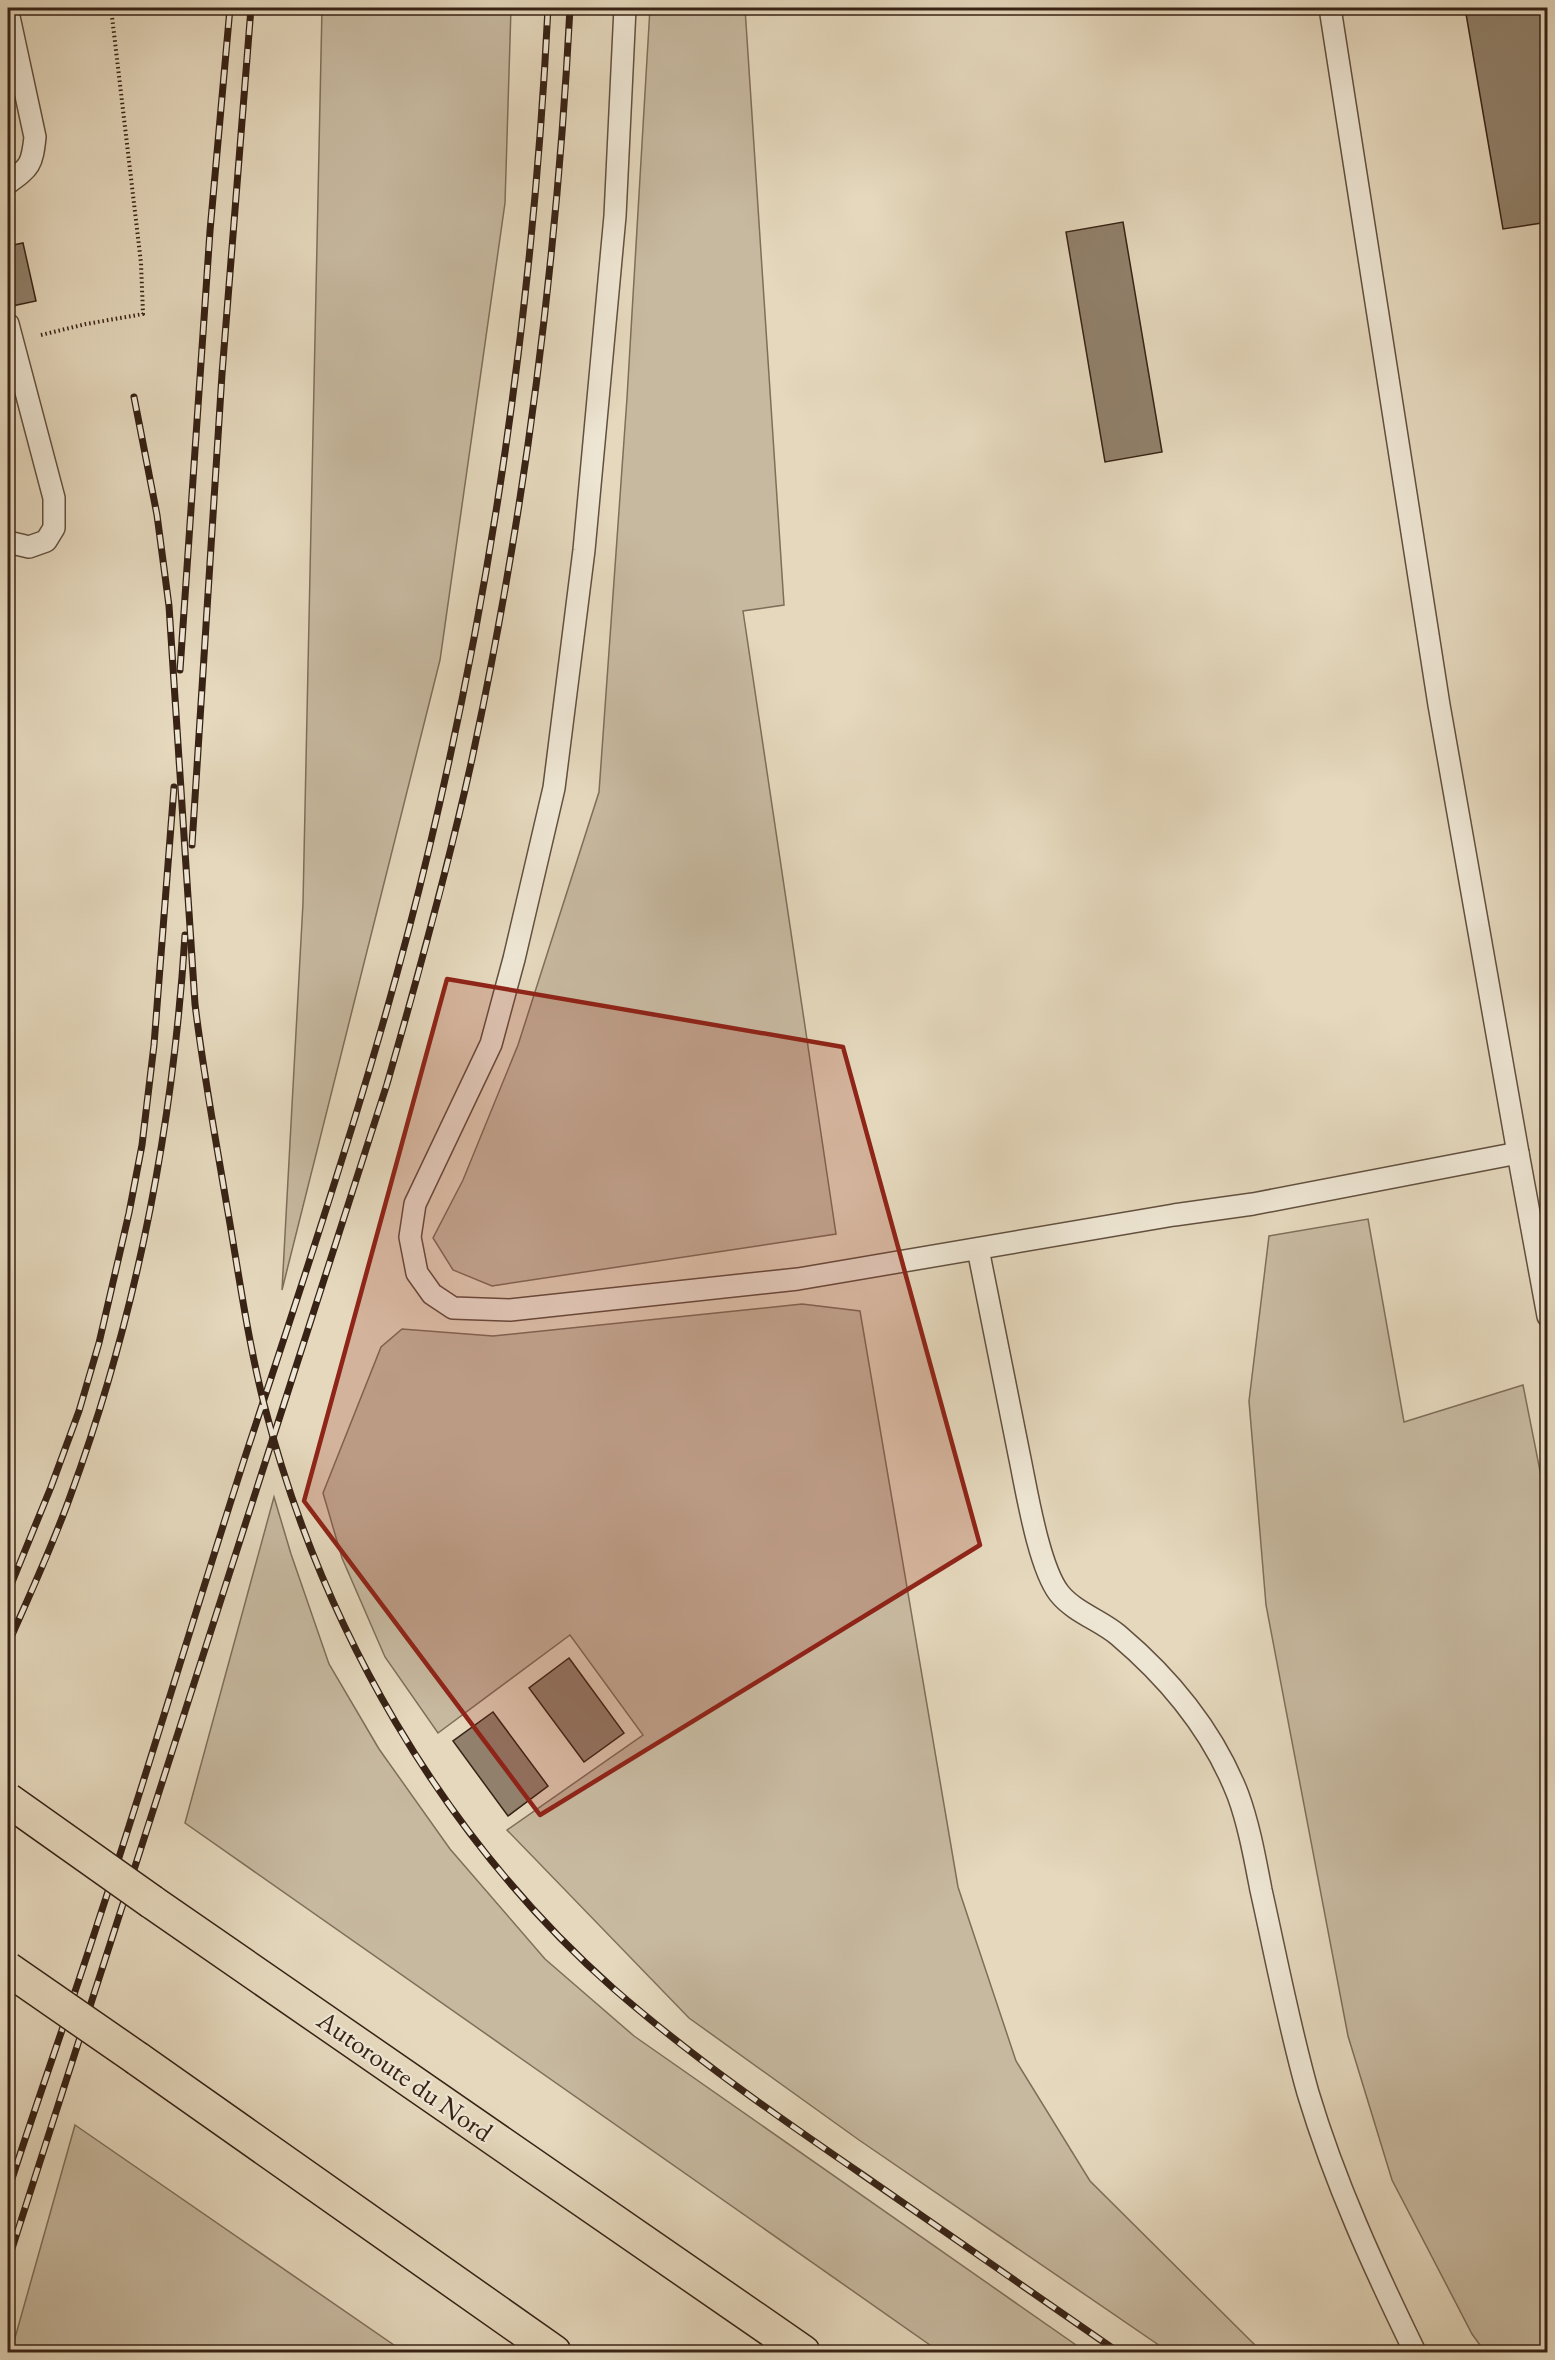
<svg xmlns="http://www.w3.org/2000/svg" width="1555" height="2360" font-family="'EB Garamond',serif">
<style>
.green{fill:#c7b9a0;stroke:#7f6e5a;stroke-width:1.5}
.building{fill:#91816c;stroke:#372215;stroke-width:1.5}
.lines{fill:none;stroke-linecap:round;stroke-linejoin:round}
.lane-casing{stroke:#62503f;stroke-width:24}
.highway-casing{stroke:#372215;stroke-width:36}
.path{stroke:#372215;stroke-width:4;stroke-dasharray:1.5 3;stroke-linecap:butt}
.lane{stroke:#eee6d4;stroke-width:21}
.highway{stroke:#e5d8bd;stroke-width:33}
.rail-casing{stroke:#372215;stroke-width:7}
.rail{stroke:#eee6d4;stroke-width:4.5;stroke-dasharray:14;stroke-linecap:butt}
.highway-bridge-casing{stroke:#372215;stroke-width:36;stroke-linecap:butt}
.highway-bridge{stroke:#e5d8bd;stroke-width:33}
.marked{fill:#8f2418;fill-opacity:0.2;stroke:#8f2418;stroke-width:4.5;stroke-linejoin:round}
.labels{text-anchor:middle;stroke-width:4.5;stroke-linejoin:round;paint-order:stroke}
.street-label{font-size:27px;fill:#372215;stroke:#eee6d4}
</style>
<rect width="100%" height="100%" fill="#e5d8bd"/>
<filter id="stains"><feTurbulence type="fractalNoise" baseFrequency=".00333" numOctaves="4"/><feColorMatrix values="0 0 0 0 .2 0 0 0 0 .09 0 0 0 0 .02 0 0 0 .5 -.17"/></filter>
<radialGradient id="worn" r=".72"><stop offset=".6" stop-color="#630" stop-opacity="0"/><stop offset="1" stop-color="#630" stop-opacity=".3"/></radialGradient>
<g class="green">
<path d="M322,8H511L505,203L440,660L282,1290L303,903Z"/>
<path d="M650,8H745L784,605L743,611L836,1234L492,1286L453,1270L433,1238L463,1180L518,1045L599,792L627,398Z"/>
<path d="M1368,1219L1404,1422L1523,1385L1547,1506V2352H1485L1472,2334L1392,2180L1348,2036L1266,1605L1249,1401L1269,1236Z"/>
<path d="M802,1304L860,1311L958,1887L1016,2061L1090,2181L1262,2352H1169L859,2140L689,2018L507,1830L643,1735L570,1635L438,1733L385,1657L342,1558L323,1493L381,1347L402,1329L493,1336Z"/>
<path d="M274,1497L291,1554L329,1664L379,1749L450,1849L545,1959L634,2036L1086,2352H940L185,1823Z"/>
<path d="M75,2125L404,2352H11Z"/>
</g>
<g class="building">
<path d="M1465,8H1548V222L1503,229Z"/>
<path d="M1123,222L1162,452L1105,462L1066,232Z"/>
<path d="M23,243L36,301L12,306L8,282V246Z"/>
<path d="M569,1658L624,1733L584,1762L529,1688Z"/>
<path d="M493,1712L548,1786L508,1816L453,1741Z"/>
</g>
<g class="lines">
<defs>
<g id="lane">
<path d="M625,8L615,216L584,550L554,788L514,959L491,1044L415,1204L410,1237L417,1273L432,1294L453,1308L510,1310L798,1279L1174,1215L1253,1204L1518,1153L1439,705L1330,8"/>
<path d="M8,12L35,137C32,165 30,167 8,183"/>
<path d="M8,324L54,498V528L46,541L29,547L8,542"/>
<path d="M1518,1153L1548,1316"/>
<path d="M978,1249C992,1319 1006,1389 1020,1459C1027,1493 1039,1567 1059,1593C1074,1612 1100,1620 1118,1635C1170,1679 1213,1731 1238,1795C1249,1825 1255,1859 1261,1890C1276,1957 1289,2026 1308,2093C1335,2183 1374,2268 1415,2352"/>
</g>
<g id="highway">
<path d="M152,1902L803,2352"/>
<path d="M138,2059L554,2352"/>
</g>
</defs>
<use href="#lane" class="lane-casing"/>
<use href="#highway" class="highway-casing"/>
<path class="path" d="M41,335L86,324L143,314L141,263L111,8"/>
<use href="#lane" class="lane"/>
<use href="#highway" class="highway"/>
<defs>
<g id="rail">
<path d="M134,397L157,515L169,606L195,1004C203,1071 215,1135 226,1201C238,1268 247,1337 264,1404C321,1626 442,1837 614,1989C692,2057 777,2116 863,2175C948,2234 1033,2293 1118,2352"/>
<path d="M180,670L210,231L230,8"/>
<path d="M192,845L222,374L251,8"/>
<path d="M8,1592L51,1487L79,1411L99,1343L129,1213L142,1145L154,1045L174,787"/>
<path d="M8,1644C30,1594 53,1545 71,1494C137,1314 173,1126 185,935"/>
<path d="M8,2191C37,2101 69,2012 98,1922C149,1768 195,1612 245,1457C311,1256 380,1055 429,849C495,573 534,291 548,8"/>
<path d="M8,2261L387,1084C418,976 448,868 472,759C525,512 557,260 570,8"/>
</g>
</defs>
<use href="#rail" class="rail-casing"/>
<use href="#rail" class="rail"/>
<defs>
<g id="highway-bridge">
<path d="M8,1800L152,1902"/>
<path d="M8,1969L138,2059"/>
</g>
</defs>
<use href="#highway-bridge" class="highway-bridge-casing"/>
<use href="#highway-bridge" class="highway-bridge"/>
</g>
<path class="marked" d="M447,979L843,1047L980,1545L540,1815L304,1501Z"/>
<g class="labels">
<g class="street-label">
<text transform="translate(405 2076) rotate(35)" y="9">Autoroute du Nord</text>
</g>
</g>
<rect width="1555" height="2360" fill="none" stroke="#e5d8bd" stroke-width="30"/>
<rect x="9" y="9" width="1537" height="2342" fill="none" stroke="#372215" stroke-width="3"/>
<rect x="15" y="15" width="1525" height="2330" fill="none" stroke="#372215" stroke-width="1.5"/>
<rect width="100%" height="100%" filter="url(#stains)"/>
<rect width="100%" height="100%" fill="url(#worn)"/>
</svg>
